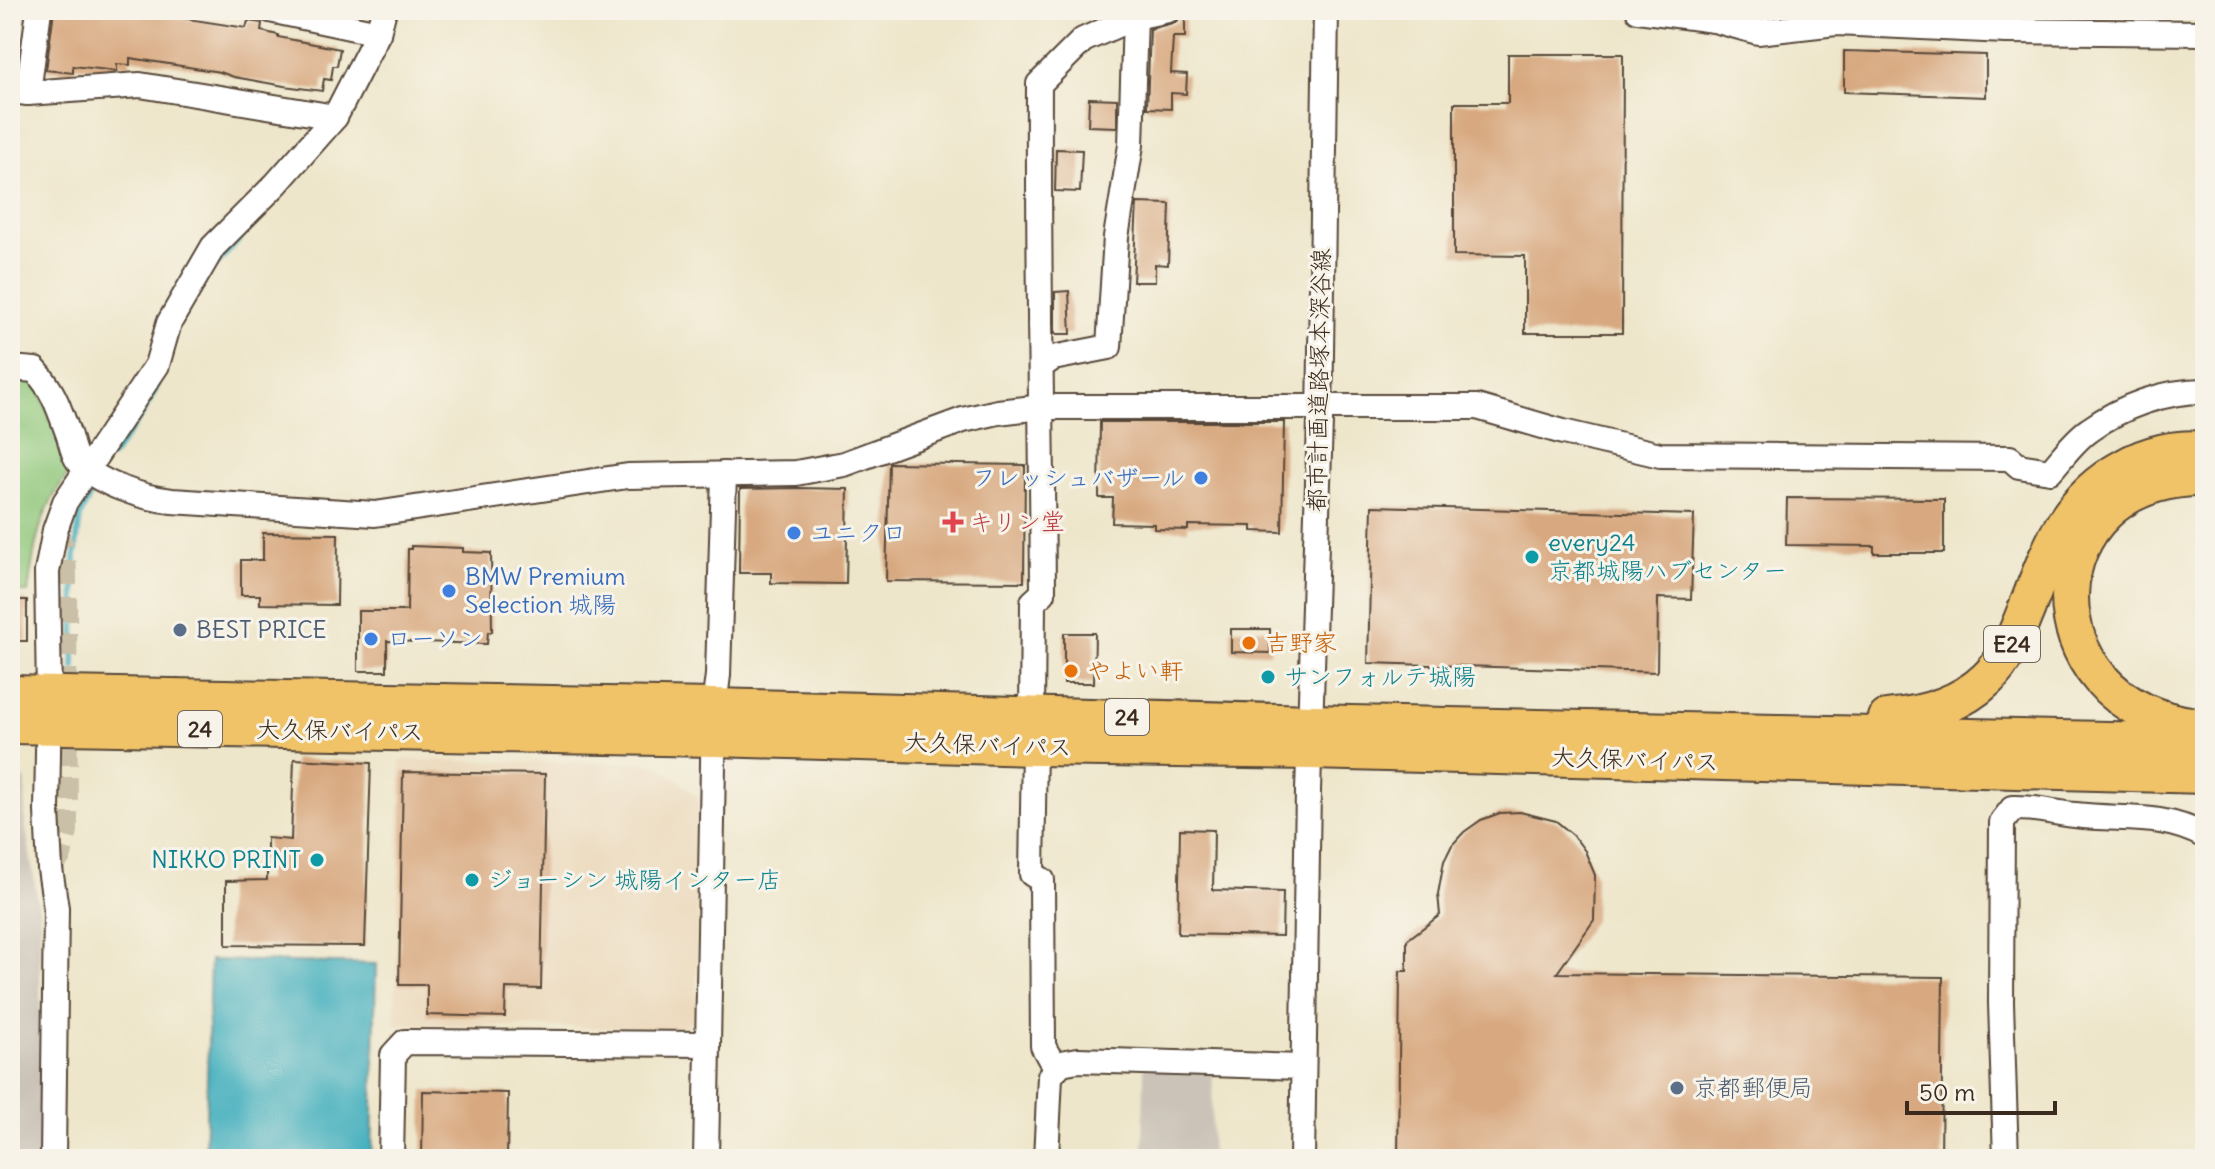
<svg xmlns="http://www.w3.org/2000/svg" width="2215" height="1169" font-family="Delius,'Klee One',sans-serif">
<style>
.built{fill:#ebd8ba}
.industrial{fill:#cbc3b8}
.green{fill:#8fc77a;stroke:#65784c;stroke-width:2}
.water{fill:#40aebd;stroke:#3e6c6e;stroke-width:2}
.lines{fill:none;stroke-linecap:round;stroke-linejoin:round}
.stream{stroke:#40aebd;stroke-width:6}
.building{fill:#d8a980}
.minor-tunnel{stroke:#cac0a8;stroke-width:24;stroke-dasharray:24 12;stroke-linecap:butt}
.minor-casing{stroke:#564638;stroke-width:28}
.highway-casing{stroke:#564638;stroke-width:40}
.minor{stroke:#fff;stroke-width:24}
.highway{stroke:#f0c369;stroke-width:36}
.shop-dot{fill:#3f7fe0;stroke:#f7f3e8;stroke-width:3}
.health-dot{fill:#e0444e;stroke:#f7f3e8;stroke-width:3}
.culture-dot{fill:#0f9aa8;stroke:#f7f3e8;stroke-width:3}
.service-dot{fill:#5c6f8a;stroke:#f7f3e8;stroke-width:3}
.food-dot{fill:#e8710a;stroke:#f7f3e8;stroke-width:3}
.labels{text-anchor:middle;stroke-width:6;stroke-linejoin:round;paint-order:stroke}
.shield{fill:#f7f3e8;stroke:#73665b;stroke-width:2}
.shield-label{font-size:22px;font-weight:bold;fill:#3b2a1e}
.street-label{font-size:24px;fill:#3b2a1e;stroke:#f7f3e8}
.shop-label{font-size:24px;fill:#366cbe;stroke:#f7f3e8;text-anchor:start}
.health-label{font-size:24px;fill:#be3a42;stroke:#f7f3e8;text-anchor:start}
.culture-label{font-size:24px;fill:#0d838f;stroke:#f7f3e8;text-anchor:start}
.service-label{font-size:24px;fill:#4e5e75;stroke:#f7f3e8;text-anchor:start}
.food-label{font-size:24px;fill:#c56008;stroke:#f7f3e8;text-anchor:start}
</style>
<rect width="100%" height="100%" fill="#f7f3e8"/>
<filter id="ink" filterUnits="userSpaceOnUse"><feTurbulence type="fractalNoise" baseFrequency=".0125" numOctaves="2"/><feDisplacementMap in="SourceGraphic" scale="16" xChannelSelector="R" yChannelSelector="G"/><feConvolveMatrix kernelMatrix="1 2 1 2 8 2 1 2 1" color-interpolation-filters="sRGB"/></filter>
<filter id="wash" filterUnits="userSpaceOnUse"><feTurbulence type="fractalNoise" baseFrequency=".006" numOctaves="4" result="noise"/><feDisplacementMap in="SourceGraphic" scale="32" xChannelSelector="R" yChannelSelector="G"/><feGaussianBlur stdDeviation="1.8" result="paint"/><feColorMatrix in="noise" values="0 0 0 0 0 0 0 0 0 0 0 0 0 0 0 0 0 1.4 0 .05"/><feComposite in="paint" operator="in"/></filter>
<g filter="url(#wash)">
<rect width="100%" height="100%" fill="#eee6ca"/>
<g class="built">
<path d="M1712,10H1967L1955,20L1754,19Z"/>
<path d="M2014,10H2205V17L2015,18Z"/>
<path d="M400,760L658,764L699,798L696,1018L682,1029L395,1024Z"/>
</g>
<g class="industrial">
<path d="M10,759L26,781L25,823L40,916V1159H10Z"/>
<path d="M1144,1067L1213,1068L1211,1159H1143Z"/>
</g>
<path class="green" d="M10,371L36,380L70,472C38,513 35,542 28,592H10Z"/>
<path class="water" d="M210,960L376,964L372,1159H205Z"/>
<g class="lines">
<g class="stream">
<path d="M215,266L256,221"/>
<path d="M112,456L144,411L157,386"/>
<path d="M74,668L75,555L80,516L95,485"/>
</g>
</g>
<g id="blocks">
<g class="building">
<path d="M54,10H163L162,15L246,28L248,21L262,23L261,31L278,35V37L340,49L337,66H333L331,80L324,79L322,91L284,86L234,77L220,72L130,58V65L117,64V71L73,66V73L46,70Z"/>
<path d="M1183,11H1185V37H1173L1171,73L1187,74L1186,94L1171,93V109L1147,108L1150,29L1177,22Z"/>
<path d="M1844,51L1986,55V97L1844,92Z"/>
<path d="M1508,54H1623L1622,333H1525V256L1454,255V103H1508Z"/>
<path d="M1089,98L1117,99V127L1088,126Z"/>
<path d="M1056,149L1082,150L1080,192L1055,191Z"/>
<path d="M1137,203L1170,204L1168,265L1155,264V282H1133Z"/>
<path d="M1069,291L1071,334H1055V292Z"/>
<path d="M1100,422H1284L1282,532L1252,531V526L1188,525V530L1154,529V524L1112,523L1113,498H1099Z"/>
<path d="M889,463L1025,465L1024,582L886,581Z"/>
<path d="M798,488L848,489L846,584L771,583V573H739L740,489Z"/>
<path d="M1787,498L1944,499V553H1874V546L1786,545Z"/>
<path d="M1372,506L1694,515L1691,599L1658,598L1657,672L1368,663Z"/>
<path d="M263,533L338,534L337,605L260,604V595H241V560H263Z"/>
<path d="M411,546L463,548V552L491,553L492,632H488L487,644L387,641V671H358V611H407L408,549H411Z"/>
<rect x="10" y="600" width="17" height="41"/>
<path d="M1231,629H1270V653L1231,652Z"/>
<path d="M1064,633H1095L1094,683H1064Z"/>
<path d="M294,759L371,763L365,946L226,945V881L267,880V838L291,840Z"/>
<path d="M403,772L545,774L541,989L506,988L505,1017L427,1015V985H399Z"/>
<path d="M1520,812L1556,821L1573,835L1585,851L1595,875L1594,920L1557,973L1943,977L1941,1159H1398L1400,971H1407V940L1440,915L1438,894L1444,861L1452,845L1464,832L1481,820L1500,813Z"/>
<path d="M1180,829L1214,830L1213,890L1283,892L1282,936L1178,934Z"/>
<path d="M423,1091L508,1093L507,1159H422Z"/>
</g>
</g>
</g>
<g filter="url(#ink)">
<use href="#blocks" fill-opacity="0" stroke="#564638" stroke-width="2"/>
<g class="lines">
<path class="minor-tunnel" d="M50,869L60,855L66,831L65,579L64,550L55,530"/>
<defs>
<g id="minor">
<path d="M270,10L378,33"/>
<path d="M1638,10L1714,20L1758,32L1836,23L2006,31L2205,33"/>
<path d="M10,91L28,93L140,85L335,117"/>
<path d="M28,93L39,10"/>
<path d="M1041,366L1053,358L1109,347L1116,237L1131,145L1135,17"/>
<path d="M10,368L35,370C55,392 59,409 69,436C71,443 73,453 77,459C95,484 145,498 172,501L375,514L628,476L796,473L844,464L963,420L998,412L1042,407H1477L1563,432L1660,455L2010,458L2019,466L2050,471C2062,458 2074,440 2089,430C2122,406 2164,391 2205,391"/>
<path d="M1032,714L1033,602L1043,593C1042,423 1038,254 1039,84L1083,40L1135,17L1168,10"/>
<path d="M1034,747L1032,874L1042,880L1043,1046L1055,1068"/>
<path d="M53,1159L56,908L50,869L47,811L49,695L47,572L55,530L65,502L157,365L169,323L213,247L276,184L335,117L378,33L384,10"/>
<path d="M391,1159L393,1055L405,1042L707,1044"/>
<path d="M706,1159L714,707L718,675L724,474"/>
<path d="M1046,1159L1050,1076L1061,1063L1078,1060L1303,1067"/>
<path d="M1302,1159L1308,791L1320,421L1326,10"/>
<path d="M2006,1159L2001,1003L2002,822L2013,808C2035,807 2054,813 2075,815C2123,821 2159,812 2205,836"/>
</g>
<g id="highway">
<path d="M10,694L714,707L1351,724L2205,742"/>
<path d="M1887,718C1923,715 1960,705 1987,679C2007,660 2016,635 2026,610C2049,552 2064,500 2123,468C2147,454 2177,447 2205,450"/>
<path d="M10,725L714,738L1034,747L1311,751L2205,775"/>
<path d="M2197,726C2023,706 2030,475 2205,478"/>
</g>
</defs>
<use href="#minor" class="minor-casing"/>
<use href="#highway" class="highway-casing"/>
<use href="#minor" class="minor"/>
<use href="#highway" class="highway"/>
</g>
</g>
<g class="shop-dot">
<circle cx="1201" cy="478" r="8"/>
<circle cx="794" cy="533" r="8"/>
<circle cx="449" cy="591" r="8"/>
<circle cx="371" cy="639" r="8"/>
</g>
<path class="health-dot" d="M949 510h8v8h8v8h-8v8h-8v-8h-8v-8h8z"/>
<g class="culture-dot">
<circle cx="1532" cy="557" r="8"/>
<circle cx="1268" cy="677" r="8"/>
<circle cx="317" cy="860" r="8"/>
<circle cx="472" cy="880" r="8"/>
</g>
<g class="service-dot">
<circle cx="180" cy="630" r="8"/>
<circle cx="1677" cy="1088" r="8"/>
</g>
<g class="food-dot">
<circle cx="1249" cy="643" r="8"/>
<circle cx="1071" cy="671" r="8"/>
</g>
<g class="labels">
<g class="shield">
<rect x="1984" y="626" width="56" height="36" rx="6"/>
<rect x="1105" y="699" width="44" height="36" rx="6"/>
<rect x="178" y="711" width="44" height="36" rx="6"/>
</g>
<g class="shield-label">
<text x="2012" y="652">E24</text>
<text x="1127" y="725">24</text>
<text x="200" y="737">24</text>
</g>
<g class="street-label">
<text transform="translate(1319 380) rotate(-89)" y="8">都市計画道路塚本深谷線</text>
<text transform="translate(340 731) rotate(1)" y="8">大久保バイパス</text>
<text transform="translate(988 745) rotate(2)" y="8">大久保バイパス</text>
<text transform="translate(1635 760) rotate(2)" y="8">大久保バイパス</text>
</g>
<g class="shop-label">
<text x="1185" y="486" text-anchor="end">フレッシュバザール</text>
<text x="810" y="541">ユニクロ</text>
<text x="465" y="585">BMW Premium<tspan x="465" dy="28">Selection 城陽</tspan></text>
<text x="387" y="647">ローソン</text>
</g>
<g class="health-label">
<text x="969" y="530">キリン堂</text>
</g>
<g class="culture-label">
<text x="1548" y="551">every24<tspan x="1548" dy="28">京都城陽ハブセンター</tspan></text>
<text x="1284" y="685">サンフォルテ城陽</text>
<text x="301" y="868" text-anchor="end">NIKKO PRINT</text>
<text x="488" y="888">ジョーシン 城陽インター店</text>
</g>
<g class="service-label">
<text x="196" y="638">BEST PRICE</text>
<text x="1693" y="1096">京都郵便局</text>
</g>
<g class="food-label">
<text x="1265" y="651">吉野家</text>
<text x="1087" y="679">やよい軒</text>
</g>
</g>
<rect width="2215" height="1169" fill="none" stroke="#f7f3e8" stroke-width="40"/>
<path d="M1907 1101v12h148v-12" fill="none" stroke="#3b2a1e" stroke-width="4"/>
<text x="1919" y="1101" font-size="24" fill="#3b2a1e" stroke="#f7f3e8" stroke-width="6" paint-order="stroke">50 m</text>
</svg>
